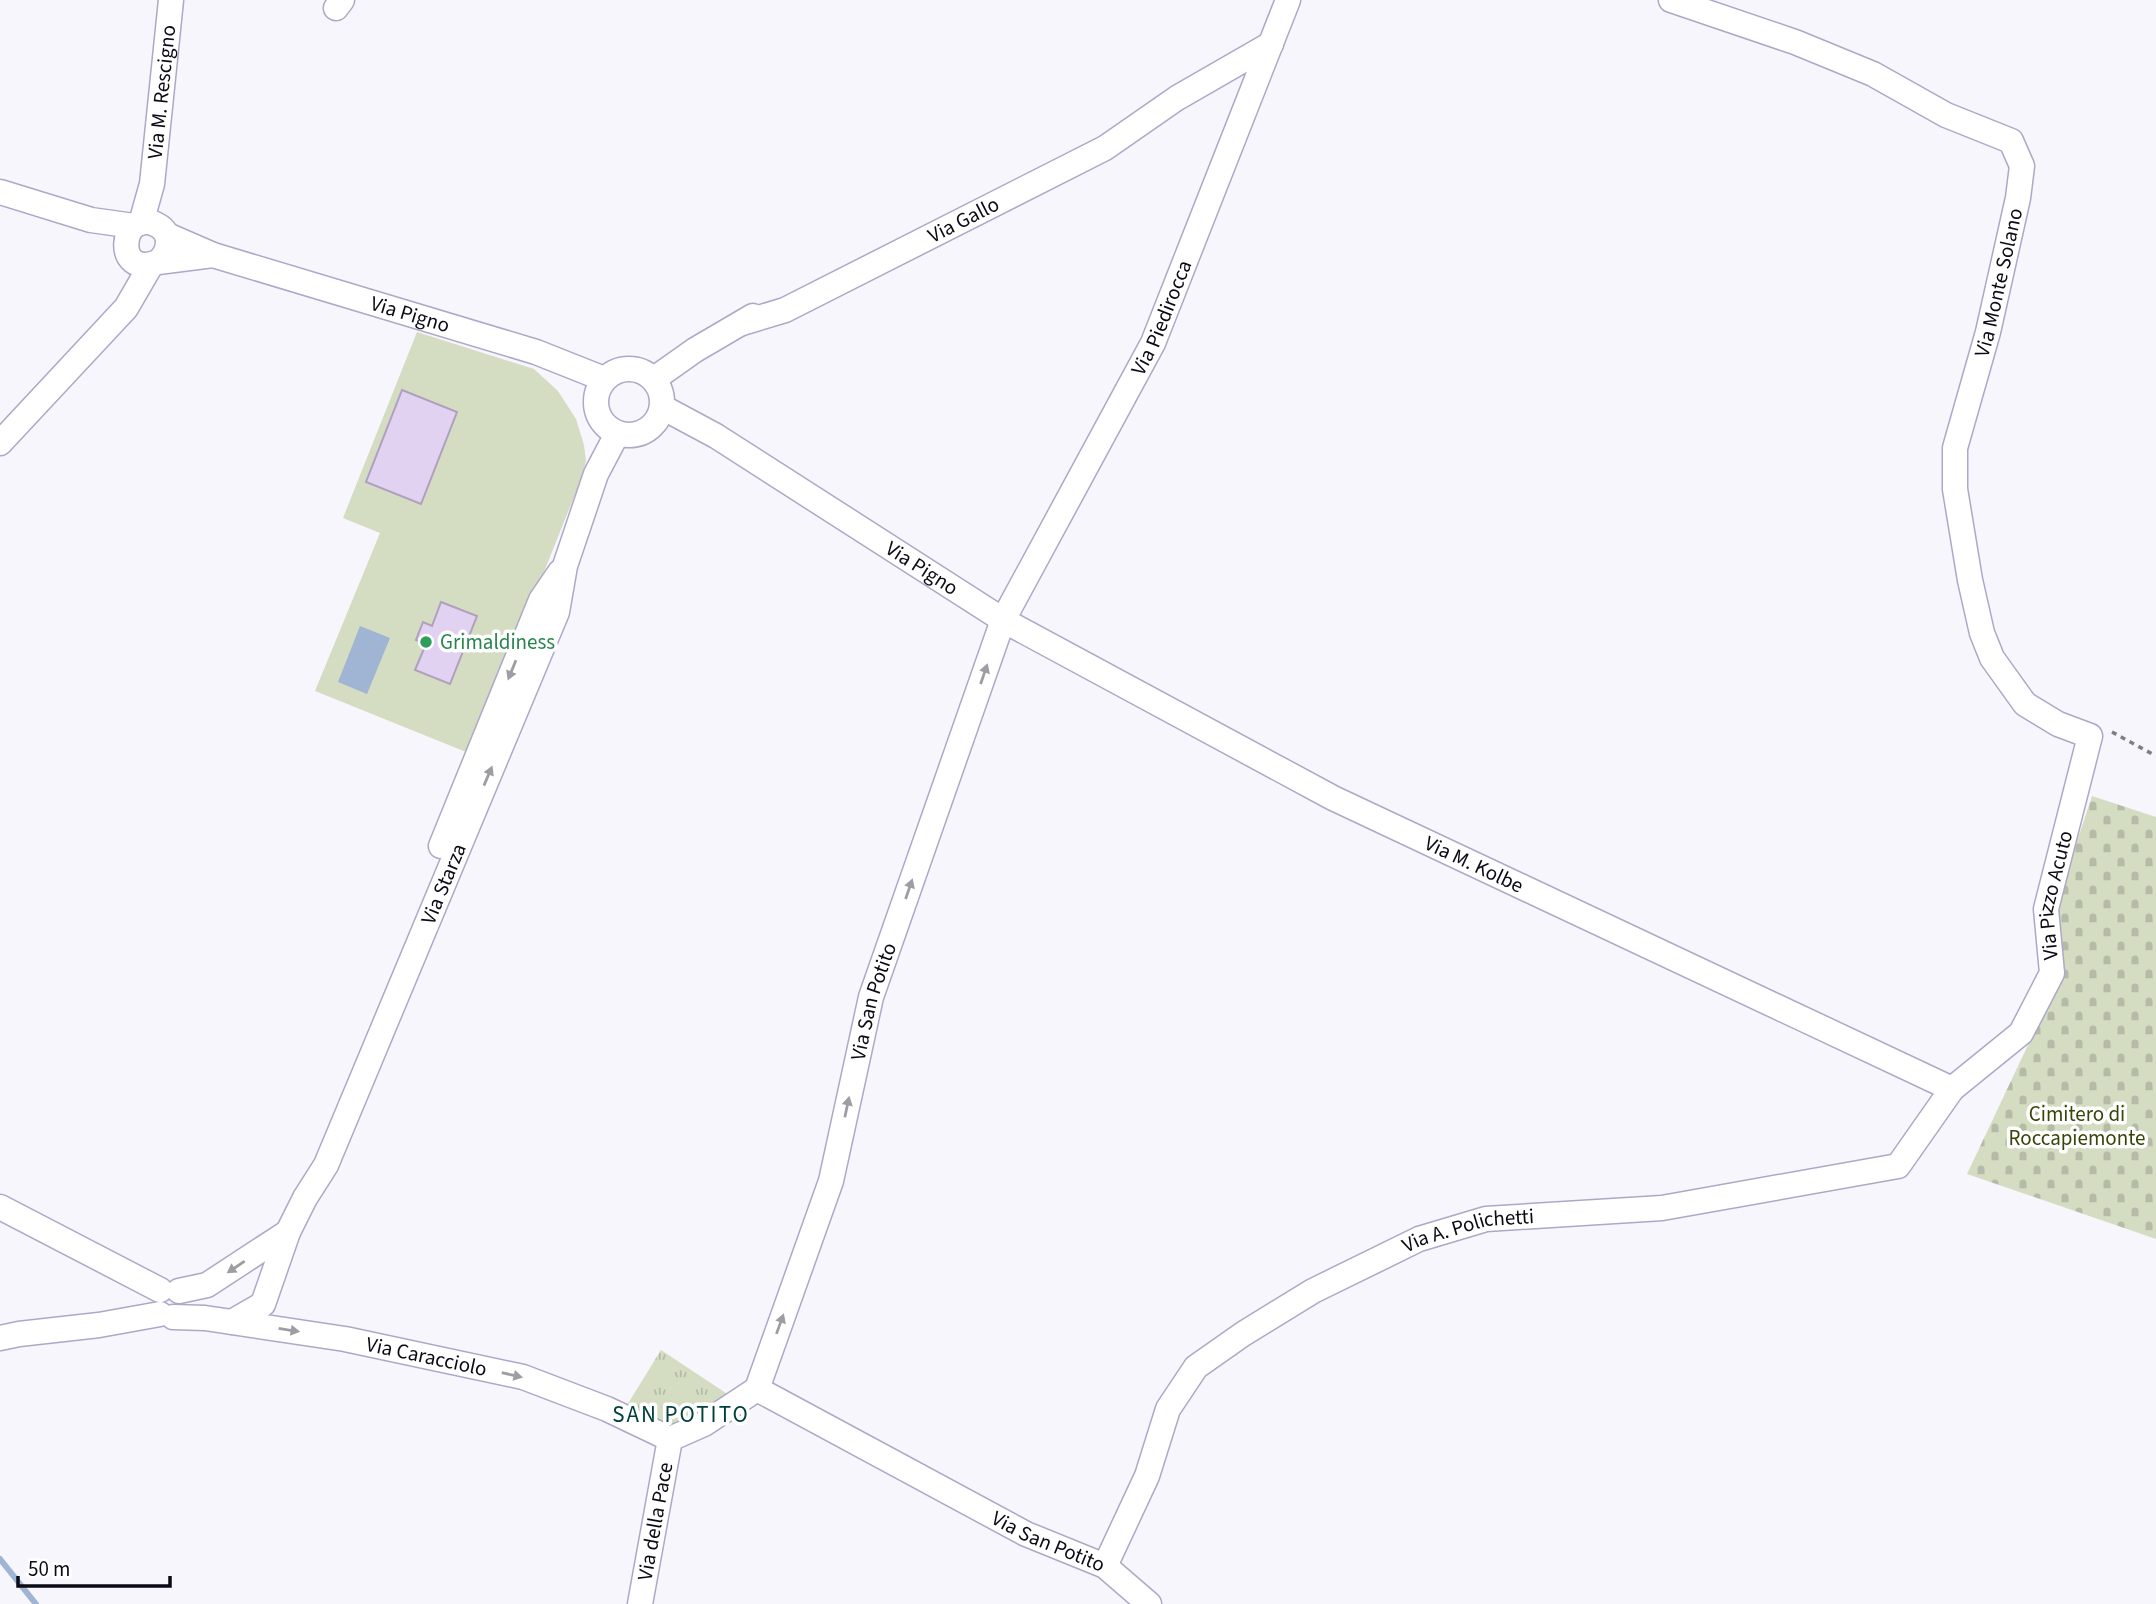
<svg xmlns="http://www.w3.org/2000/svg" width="2156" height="1604" font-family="'Source Sans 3',sans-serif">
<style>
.grass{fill:url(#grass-tufts)}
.cemetery{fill:url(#cemetery-stones)}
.garden{fill:#d4dcc2}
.water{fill:#a0b4d3}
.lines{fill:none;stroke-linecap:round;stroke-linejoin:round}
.stream{stroke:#a0b4d3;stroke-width:6}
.building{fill:#e2d2f2;stroke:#afa0be;stroke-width:2}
.minor-casing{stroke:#ada8c8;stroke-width:27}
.path{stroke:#7f7e87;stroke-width:3.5;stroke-dasharray:5 5;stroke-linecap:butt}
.minor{stroke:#fff;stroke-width:24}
.oneway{fill:#9e9da1}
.leisure-dot{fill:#2e9e5b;stroke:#fff;stroke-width:2.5}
.labels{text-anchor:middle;stroke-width:7;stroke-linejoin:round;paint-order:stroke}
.street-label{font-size:21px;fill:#0c0a15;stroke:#fff}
.leisure-label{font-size:21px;fill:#27864d;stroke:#fff;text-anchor:start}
.park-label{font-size:21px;fill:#384408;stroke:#fff}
.neighbourhood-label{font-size:23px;letter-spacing:2px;fill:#00413c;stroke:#fff}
</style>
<defs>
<pattern id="grass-tufts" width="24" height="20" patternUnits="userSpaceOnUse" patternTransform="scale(1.75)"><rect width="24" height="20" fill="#d4dcc2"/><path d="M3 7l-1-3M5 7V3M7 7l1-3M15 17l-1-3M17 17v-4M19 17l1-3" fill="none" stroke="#b5bba6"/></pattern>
<pattern id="cemetery-stones" width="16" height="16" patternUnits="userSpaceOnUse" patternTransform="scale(1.75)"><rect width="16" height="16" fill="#d4dcc2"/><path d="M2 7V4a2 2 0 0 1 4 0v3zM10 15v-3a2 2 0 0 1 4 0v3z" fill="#b5bba6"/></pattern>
</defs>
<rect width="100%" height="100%" fill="#f7f6fd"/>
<path class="grass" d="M661,1350L738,1401L670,1439L621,1415Z"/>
<path class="cemetery" d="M2092,796L2156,817V1239L1967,1174L2061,975L2055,908Z"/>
<path class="garden" d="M417,332L534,369L558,391L576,419L584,445L586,461L582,477L471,754L315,691L380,533L343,518Z"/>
<path class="water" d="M360,626L390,638L367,694L338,682Z"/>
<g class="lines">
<path class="stream" d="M0,1559L36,1604"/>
</g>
<g class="building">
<path d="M402,390L457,412L421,504L366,482Z"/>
<path d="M441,602L477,616L450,684L415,670L426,644L416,640L423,622L432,626Z"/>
</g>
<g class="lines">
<defs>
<g id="minor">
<path d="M336,8L342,0"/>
<path d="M0,192L91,220L134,226"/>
<path id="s1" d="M141,223L152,184L171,0"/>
<path id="s2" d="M167,235L213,255L536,352L604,379"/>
<path d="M158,262C170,252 173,233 157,225C120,206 112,280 158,262L213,255"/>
<path id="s3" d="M742,323L785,310L1105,148L1177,98L1271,44"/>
<circle cx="629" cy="402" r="33"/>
<path d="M654,379L695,350L753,316"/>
<path id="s4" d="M662,407L716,436L1003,620L1333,798L1952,1089"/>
<path d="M0,443L126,308L151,265"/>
<path d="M441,846L541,600L560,572"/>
<path d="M0,1207L160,1290"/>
<path d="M179,1291L207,1285L288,1232"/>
<path id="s5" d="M173,1317L205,1318L345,1339L523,1377L607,1409L670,1439"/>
<path id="s6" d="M232,1322L263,1304L288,1232L305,1198L326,1165L557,612L565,566L596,474L617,434"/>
<path d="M0,1338L19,1334L99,1325L160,1314"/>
<path id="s7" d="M757,1389L1026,1534L1105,1566L1149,1604"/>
<path id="s8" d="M670,1439L704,1424L757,1389L831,1181L871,997L1003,620L1153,343L1288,0"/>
<path id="s9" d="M1105,1566L1147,1476L1168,1409L1196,1367L1243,1334L1313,1291L1419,1239L1486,1219L1662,1208L1898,1166L1952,1089L2021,1033L2052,973L2046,909L2090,736L2058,724L2025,704L1992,658L1982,633L1970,580L1955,489V448L1988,332L2018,198L2022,166L2011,141L1946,115L1873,74L1795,42L1671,0"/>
<path id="s10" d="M640,1604L670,1439"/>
</g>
</defs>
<use href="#minor" class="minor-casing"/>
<path class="path" d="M2112,732L2156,756"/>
<use href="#minor" class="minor"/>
</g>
<defs><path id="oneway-solid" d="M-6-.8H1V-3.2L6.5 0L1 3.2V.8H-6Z" transform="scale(1.75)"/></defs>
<g class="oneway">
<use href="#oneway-solid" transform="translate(512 670) rotate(112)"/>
<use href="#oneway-solid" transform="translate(984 674) rotate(-71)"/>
<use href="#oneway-solid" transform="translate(488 776) rotate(-67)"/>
<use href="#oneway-solid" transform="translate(909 889) rotate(-71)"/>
<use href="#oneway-solid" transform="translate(847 1107) rotate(-78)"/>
<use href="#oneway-solid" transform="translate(236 1267) rotate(146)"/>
<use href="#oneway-solid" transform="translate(780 1324) rotate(-70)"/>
<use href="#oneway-solid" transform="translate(289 1330) rotate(9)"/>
<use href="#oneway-solid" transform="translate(512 1375) rotate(13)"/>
</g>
<circle class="leisure-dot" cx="426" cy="642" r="7"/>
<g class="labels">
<g class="street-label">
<text dy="7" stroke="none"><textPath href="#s1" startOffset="133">Via M. Rescigno</textPath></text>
<text dy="7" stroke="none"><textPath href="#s3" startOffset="245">Via Gallo</textPath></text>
<text dy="7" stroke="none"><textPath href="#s9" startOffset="1972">Via Monte Solano</textPath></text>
<text dy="7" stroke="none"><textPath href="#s2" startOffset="256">Via Pigno</textPath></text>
<text dy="7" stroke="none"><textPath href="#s8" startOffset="1251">Via Piedirocca</textPath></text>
<text dy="7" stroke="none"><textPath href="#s4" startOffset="306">Via Pigno</textPath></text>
<text dy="7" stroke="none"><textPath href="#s4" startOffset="933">Via M. Kolbe</textPath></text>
<text dy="7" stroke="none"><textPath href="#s6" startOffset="494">Via Starza</textPath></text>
<text dy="7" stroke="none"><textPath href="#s9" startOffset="1293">Via Pizzo Acuto</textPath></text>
<text dy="7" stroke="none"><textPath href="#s8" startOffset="506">Via San Potito</textPath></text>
<text dy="7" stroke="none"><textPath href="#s9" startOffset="528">Via A. Polichetti</textPath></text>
<text dy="7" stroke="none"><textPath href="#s5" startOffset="257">Via Caracciolo</textPath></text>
<text dy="7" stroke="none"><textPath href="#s10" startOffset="84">Via della Pace</textPath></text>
<text dy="7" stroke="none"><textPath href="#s7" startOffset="329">Via San Potito</textPath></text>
</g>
<g class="leisure-label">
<text x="440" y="649">Grimaldiness</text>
</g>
<g class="park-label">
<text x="2077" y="1121">Cimitero di<tspan x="2077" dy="24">Roccapiemonte</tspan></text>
</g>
<g class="neighbourhood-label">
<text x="681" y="1422">SAN POTITO</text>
</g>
</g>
<path d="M18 1576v10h152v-10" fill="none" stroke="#0c0a15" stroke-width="3.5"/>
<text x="28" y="1576" font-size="21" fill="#0c0a15" stroke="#ffffff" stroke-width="5" paint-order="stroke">50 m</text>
</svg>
